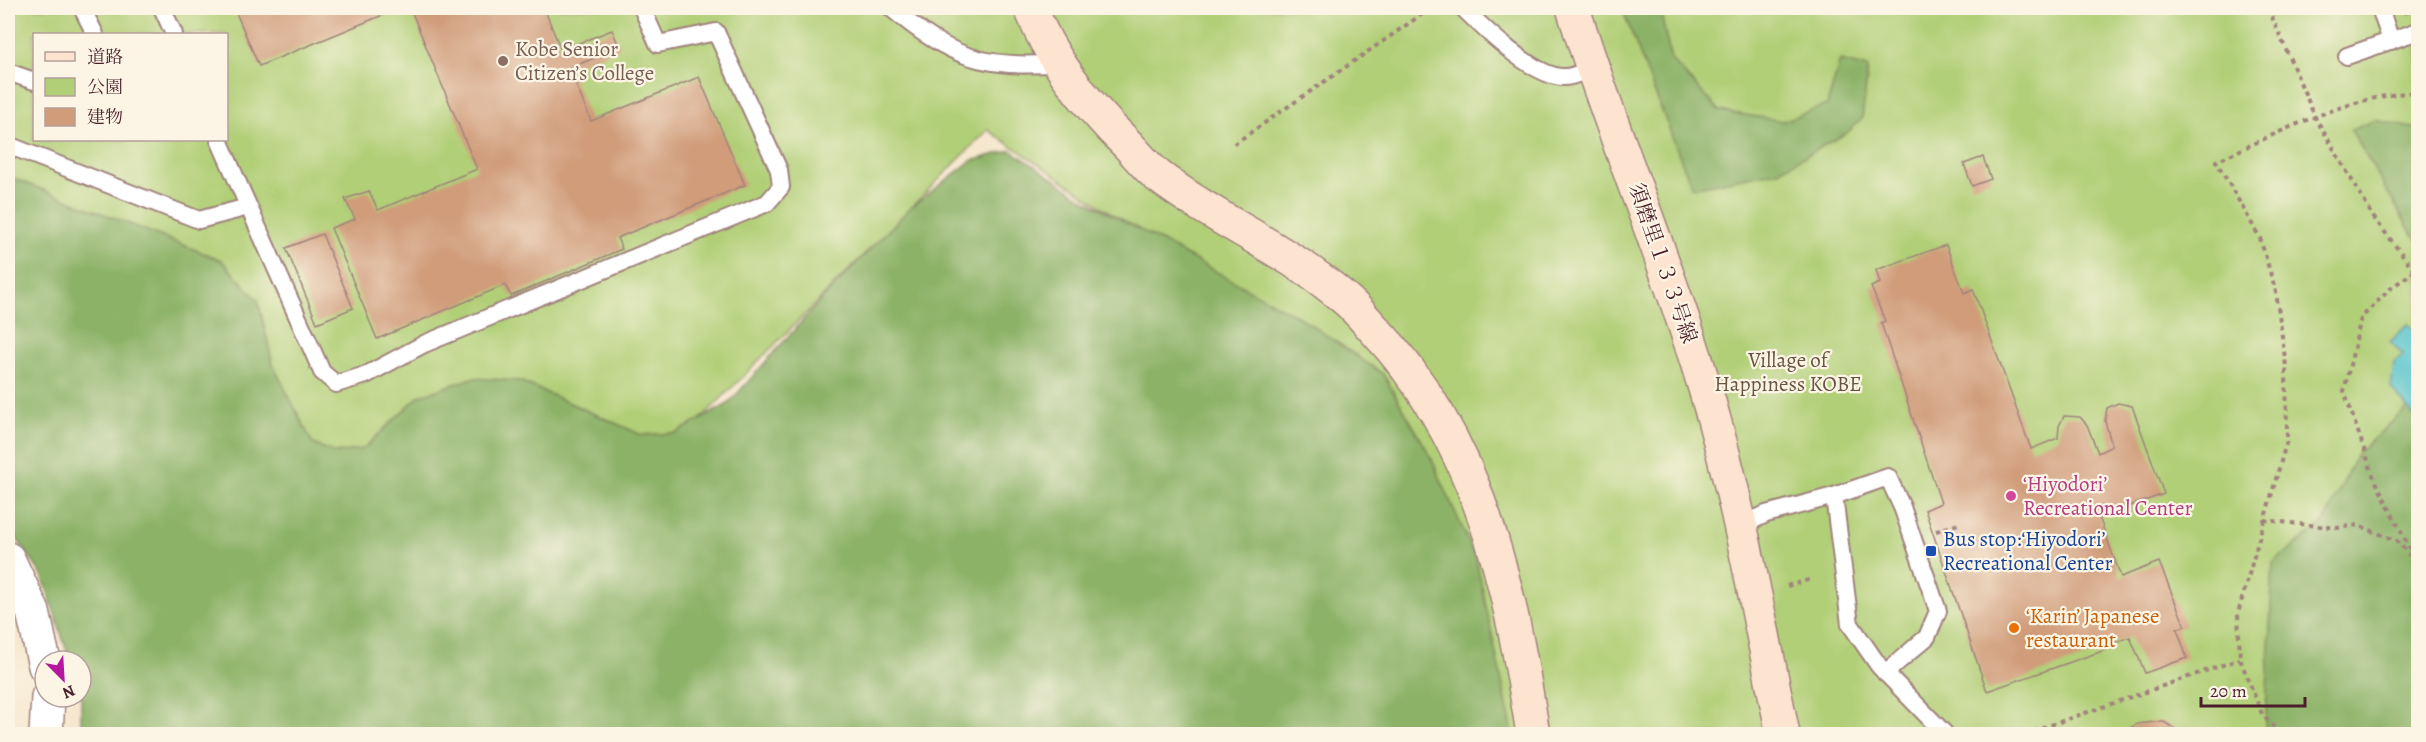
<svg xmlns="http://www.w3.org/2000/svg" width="2426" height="742" font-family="Alegreya,'Noto Serif JP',serif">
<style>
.green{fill:#b1cf77;stroke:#7e7751;stroke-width:1.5;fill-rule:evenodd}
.forest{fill:#8cb268;stroke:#6b684a;stroke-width:1.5}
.water{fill:#57c4cd;stroke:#50727c;stroke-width:1.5}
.building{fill:#d09c7a}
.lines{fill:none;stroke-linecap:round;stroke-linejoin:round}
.lane-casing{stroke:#a0837c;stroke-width:20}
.street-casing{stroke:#a0837c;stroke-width:36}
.secondary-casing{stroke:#a0837c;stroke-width:36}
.path{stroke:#a0837c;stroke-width:4;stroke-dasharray:4.5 4.5;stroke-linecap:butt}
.lane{stroke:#fff;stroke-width:16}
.street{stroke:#fff;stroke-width:33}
.secondary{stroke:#fde4d0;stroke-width:33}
.education-dot{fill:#8d6e63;stroke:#fcf5e5;stroke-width:2}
.hotel-dot{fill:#d1479c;stroke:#fcf5e5;stroke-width:2}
.transit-dot{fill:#1a4fb4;stroke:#fcf5e5;stroke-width:2}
.food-dot{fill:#e8710a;stroke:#fcf5e5;stroke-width:2}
.labels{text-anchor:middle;stroke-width:4.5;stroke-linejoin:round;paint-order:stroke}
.education-label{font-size:21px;fill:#785e54;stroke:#fcf5e5;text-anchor:start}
.street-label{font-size:21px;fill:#4a1f2b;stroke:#fcf5e5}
.park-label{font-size:21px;fill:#695442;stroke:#fcf5e5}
.hotel-label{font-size:21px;fill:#b23c85;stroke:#fcf5e5;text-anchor:start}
.transit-label{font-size:21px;fill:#164399;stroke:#fcf5e5;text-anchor:start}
.food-label{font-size:21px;fill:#c56008;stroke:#fcf5e5;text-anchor:start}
</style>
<rect width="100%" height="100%" fill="#fcf5e5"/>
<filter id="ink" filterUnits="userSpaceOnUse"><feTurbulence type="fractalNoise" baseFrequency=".0167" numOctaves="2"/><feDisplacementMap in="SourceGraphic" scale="12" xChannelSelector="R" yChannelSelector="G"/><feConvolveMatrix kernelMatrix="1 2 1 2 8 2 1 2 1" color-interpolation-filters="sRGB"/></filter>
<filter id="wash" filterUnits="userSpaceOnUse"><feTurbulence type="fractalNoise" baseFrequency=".008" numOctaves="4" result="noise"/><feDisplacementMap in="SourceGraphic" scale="24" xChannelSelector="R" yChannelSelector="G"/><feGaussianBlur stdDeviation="1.35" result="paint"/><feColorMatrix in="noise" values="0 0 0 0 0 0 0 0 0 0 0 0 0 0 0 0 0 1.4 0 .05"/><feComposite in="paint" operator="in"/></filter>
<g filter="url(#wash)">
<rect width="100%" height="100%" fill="#f6e7ce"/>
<path class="green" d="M8,8H2418V734H1478L1368,386L988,130L658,462L326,477L8,198ZM34,34H226V140H34Z"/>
<g class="forest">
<path d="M1622,8H1666L1662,19L1671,60L1720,111L1783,121L1827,105L1840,61L1868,68L1862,119L1847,133L1778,171L1692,188Z"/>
<path d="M2375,120L2418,129V240L2411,232L2351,130Z"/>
<path d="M1011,150L1084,199L1304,320L1383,374L1429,453L1476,559L1513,734H81V661H70L42,575L8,526V176L221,260L258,300L273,365L313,444L336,453L363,449L419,396L473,378L520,381L642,435L676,433L728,404L821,300L910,208L971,161Z"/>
<path d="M2418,398V734H2265L2273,563L2323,524L2357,454Z"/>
</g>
<path class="water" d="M2408,324L2418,334V413L2415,417L2391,388L2394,363L2403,354L2390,342Z"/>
<g id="blocks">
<g class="building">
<path d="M234,8H400L259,66Z"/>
<path d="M410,8H544L561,50L612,30L620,48L569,68L591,121L699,77L745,185L617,238L622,249L511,296L505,285L377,339L331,228L355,219L345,199L369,191L378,210L477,169Z"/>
<path d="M2403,8H2418V9L2405,14Z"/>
<path d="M1983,157L1991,179L1972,186L1964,164Z"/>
<path d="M322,234L353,308L317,323L286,248Z"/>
<path d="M1946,245L1964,293L1973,289L2031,449L2058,438L2059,426L2064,416L2080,417L2087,425L2098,453L2112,446L2105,421L2107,408L2118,403L2132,406L2164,494L2099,517L2121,577L2159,562L2185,626L2177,629L2187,658L2145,673L2130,637L2113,643L2114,647L1987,691L1925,510L1941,503L1881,323L1885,321L1871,287L1880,283L1876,270Z"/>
<path d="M2155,722H2164L2183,734H2120L2137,724Z"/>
</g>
</g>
</g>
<g filter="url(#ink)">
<use href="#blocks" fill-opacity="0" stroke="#a0837c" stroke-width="1.5"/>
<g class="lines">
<defs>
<g id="lane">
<path d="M82,8L95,34"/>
<path d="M162,8L174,34"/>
<path d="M891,8C949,56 983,70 1059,63"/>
<path d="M1463,8C1483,28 1536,79 1565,77C1574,77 1584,71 1592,68"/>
<path d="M2380,8L2391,41"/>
<path d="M2347,56L2418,31"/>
<path d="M8,72L34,81"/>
<path d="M219,140L322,372L336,384L366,375L424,344L767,203L781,187L779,170L716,32L658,44L642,8"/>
<path d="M8,145L199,220L248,207"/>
<path d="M1834,496L1888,477L1902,507L1938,611L1927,637L1885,673"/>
<path d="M1741,526L1766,514L1834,496L1850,624L1879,666L1945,734"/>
</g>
<g id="street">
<path d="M8,559L33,612L45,666"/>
<path d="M46,734L48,697"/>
</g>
<g id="secondary">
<path d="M1031,8C1050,61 1089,107 1129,146C1138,156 1148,168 1158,176C1217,221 1288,250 1344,298C1355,307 1364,318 1373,328C1480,440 1510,586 1533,734"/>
<path d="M1573,8C1611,131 1662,249 1700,372C1737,490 1758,613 1783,734"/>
</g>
</defs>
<use href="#lane" class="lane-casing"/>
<use href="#street" class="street-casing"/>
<use href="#secondary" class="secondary-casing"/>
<g class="path">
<path d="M2268,8L2315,117L2374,218L2418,275"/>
<path d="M1234,144L1431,8"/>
<path d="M2415,271L2392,287L2361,318L2344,391L2374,478L2418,565"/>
<path d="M2264,520L2337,528L2358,525L2397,541L2413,559"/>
<path d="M1936,531L1958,524"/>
<path d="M1787,586L1812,579"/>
<path d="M2025,734L2240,659"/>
<path d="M2280,734L2262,714L2240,659L2238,613L2287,440L2286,366L2276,292L2260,238L2216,161C2281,132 2346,96 2418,92"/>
</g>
<use href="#lane" class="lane"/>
<use href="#street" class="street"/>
<use href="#secondary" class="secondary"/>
</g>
</g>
<circle class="education-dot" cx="503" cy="61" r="6"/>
<circle class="hotel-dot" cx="2011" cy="496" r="6"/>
<rect class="transit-dot" x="1925" y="545" width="12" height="12" rx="3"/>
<circle class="food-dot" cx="2014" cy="628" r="6"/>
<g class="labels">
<g class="education-label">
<text x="515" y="56">Kobe Senior<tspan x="515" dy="24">Citizen’s College</tspan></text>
</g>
<g class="street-label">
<text transform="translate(1663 263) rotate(71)" y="7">須磨里１３３号線</text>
</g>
<g class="park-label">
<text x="1788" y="367">Village of<tspan x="1788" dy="24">Happiness KOBE</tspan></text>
</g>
<g class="hotel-label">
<text x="2023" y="491">‘Hiyodori’<tspan x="2023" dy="24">Recreational Center</tspan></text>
</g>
<g class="transit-label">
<text x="1943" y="546">Bus stop:‘Hiyodori’<tspan x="1943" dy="24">Recreational Center</tspan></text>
</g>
<g class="food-label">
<text x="2026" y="623">‘Karin’ Japanese<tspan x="2026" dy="24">restaurant</tspan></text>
</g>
</g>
<rect width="2426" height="742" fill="none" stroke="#fcf5e5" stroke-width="30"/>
<rect x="33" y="33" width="195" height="108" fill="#fcf5e5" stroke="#b59f9b" stroke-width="1.5"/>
<rect x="45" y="52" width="30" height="9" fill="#fde4d0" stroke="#b59f9b" stroke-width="1.5"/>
<text x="87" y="63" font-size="18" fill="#4a1f2b">道路</text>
<rect x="45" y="78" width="30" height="18" fill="#b1cf77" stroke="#b59f9b" stroke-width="1.5"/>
<text x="87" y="93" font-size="18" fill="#4a1f2b">公園</text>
<rect x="45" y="108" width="30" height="18" fill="#d09c7a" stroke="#b59f9b" stroke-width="1.5"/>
<text x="87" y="123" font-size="18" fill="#4a1f2b">建物</text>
<g transform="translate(63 679) rotate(156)"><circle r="28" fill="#fcf5e5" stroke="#b59f9b" stroke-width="1.5"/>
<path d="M0-4.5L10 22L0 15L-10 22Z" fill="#b5179e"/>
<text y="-9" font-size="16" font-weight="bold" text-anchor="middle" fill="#4a1f2b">N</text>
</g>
<path d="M2201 697v9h104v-9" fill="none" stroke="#4a1f2b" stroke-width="3"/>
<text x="2210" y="697" font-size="18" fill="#4a1f2b" stroke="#fcf5e5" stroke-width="4.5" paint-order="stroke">20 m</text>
</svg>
